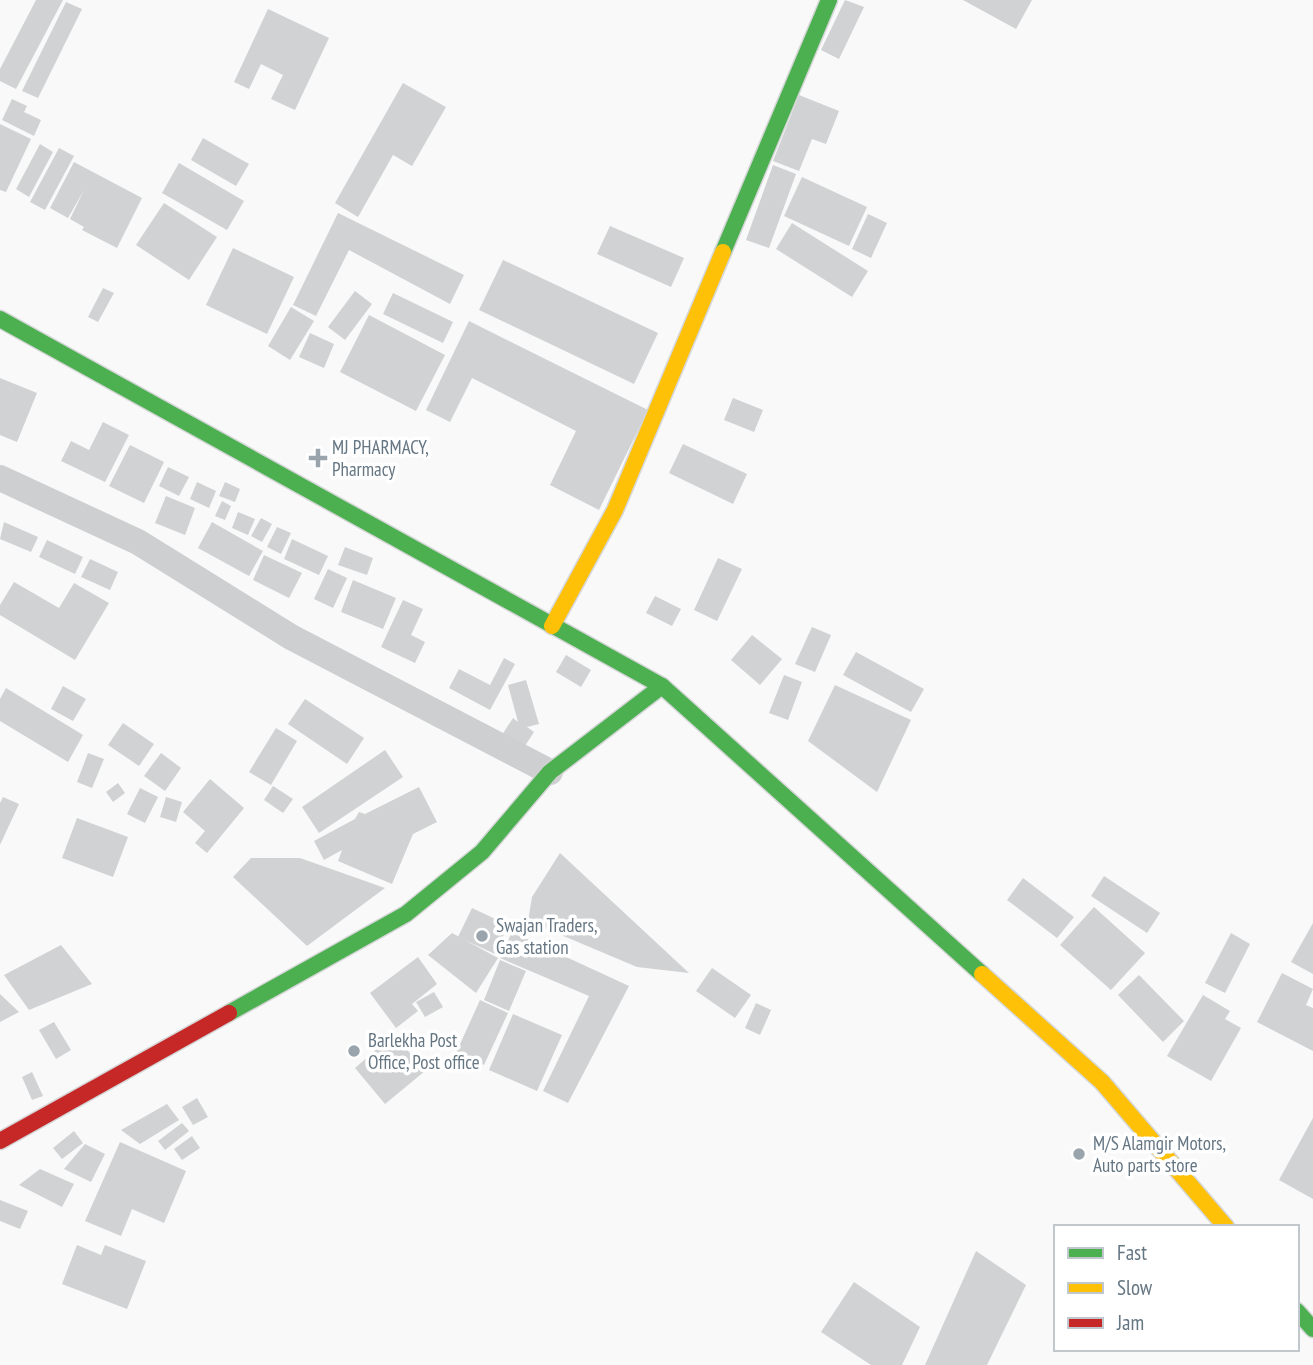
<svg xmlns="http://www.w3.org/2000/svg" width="1313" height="1365" font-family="'PT Sans Narrow',sans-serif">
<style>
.building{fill:#d0d2d3}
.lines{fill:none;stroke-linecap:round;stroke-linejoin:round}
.fast-casing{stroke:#d5d6d7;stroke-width:19}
.slow-casing{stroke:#d5d6d7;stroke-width:19}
.jam-casing{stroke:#d5d6d7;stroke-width:19}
.street{stroke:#cecfd0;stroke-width:26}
.fast{stroke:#4caf50;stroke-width:16}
.slow{stroke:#ffc107;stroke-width:16}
.jam{stroke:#c62828;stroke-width:16}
.poi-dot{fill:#99a4ac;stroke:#fff;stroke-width:2.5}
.labels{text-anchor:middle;stroke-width:7;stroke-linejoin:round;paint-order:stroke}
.poi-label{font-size:19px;fill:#657683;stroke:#fff;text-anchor:start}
</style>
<rect width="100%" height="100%" fill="#f9f9f9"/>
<g class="building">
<path d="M36,0H63L16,89L0,81V69Z"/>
<path d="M845,0L864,7L839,59L821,50Z"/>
<path d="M963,0H1032L1016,29Z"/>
<path d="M66,2L82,9L38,98L22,91Z"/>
<path d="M268,9L329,38L295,110L271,99L283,75L261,64L249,89L234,82Z"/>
<path d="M403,83L446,107L412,166L393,155L358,217L335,203Z"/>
<path d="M799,95L839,111L826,144L812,139L799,171L773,161Z"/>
<path d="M12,99L27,106L24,112L41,120L34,136L2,120Z"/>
<path d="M0,124L31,139L6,192L0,190Z"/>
<path d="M203,138L249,164L236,186L191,160Z"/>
<path d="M40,144L53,152L29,197L16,189Z"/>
<path d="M59,148L74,156L45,210L30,202Z"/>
<path d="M74,162L142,198L117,248L82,230L84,227L70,219L84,190L68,218L50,208Z"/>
<path d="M179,163L244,201L227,230L162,193Z"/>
<path d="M773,165L796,174L769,248L746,240Z"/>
<path d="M802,177L867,207L849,246L784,216Z"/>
<path d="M164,203L217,237L189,280L136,245Z"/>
<path d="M338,213L464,275L450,304L349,250L316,316L293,305Z"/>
<path d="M868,214L887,223L871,258L852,249Z"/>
<path d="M792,223L868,271L852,297L776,249Z"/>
<path d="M610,226L684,258L671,287L597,254Z"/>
<path d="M233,248L294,277L267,334L206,305Z"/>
<path d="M503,260L658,333L634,384L479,310Z"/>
<path d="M103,288L114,293L98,322L88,317Z"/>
<path d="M355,291L372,304L345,340L328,327Z"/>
<path d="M393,293L453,322L443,343L383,314Z"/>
<path d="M291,307L314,321L290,360L268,346Z"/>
<path d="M369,315L445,355L416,411L340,372Z"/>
<path d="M469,321L648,410L599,510L550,485L576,431L472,378L450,422L426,410Z"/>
<path d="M310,333L334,344L324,368L299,357Z"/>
<path d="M0,378L37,393L17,442L0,435Z"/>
<path d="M733,398L763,410L754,432L724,420Z"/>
<path d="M103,422L129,435L105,482L61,461L71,441L89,450Z"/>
<path d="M683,444L747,474L733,504L669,473Z"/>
<path d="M130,445L164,462L144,503L109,486Z"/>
<path d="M168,467L189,477L179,496L159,486Z"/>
<path d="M197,482L216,491L209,508L190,499Z"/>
<path d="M225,482L240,489L235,502L219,496Z"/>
<path d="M166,496L195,508L185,535L155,523Z"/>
<path d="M222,501L231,506L225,520L215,516Z"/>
<path d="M238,512L255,519L248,535L232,528Z"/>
<path d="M261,518L272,524L262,542L251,536Z"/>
<path d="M4,522L38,537L31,552L0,539Z"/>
<path d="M212,522L263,551L249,576L198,548Z"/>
<path d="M277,527L291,533L281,554L267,547Z"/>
<path d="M292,539L328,556L319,575L284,559Z"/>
<path d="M47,540L83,557L75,574L39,557Z"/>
<path d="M345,547L373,558L367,575L338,565Z"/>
<path d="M264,555L302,573L289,598L253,580Z"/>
<path d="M718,558L742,569L717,621L694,610Z"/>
<path d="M90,559L118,572L110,590L81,577Z"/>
<path d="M328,569L347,578L333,608L314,599Z"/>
<path d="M353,580L396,598L383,629L341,612Z"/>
<path d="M14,582L59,608L74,583L109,603L75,660L0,615V605Z"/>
<path d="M655,596L681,609L672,626L646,613Z"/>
<path d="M403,600L423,609L411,635L425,642L415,663L381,647Z"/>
<path d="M812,627L831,635L815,672L795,664Z"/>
<path d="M752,635L782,659L760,685L731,660Z"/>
<path d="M856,652L924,689L911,712L843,675Z"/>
<path d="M566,655L591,670L581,687L556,672Z"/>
<path d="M504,658L515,664L490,710L449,688L459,669L490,685Z"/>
<path d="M784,675L802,682L788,720L769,713Z"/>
<path d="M526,680L539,724L527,727L534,732L521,752L500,738L513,718L518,722L508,685Z"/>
<path d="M835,685L911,720L877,792L808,741Z"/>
<path d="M63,686L86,699L73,721L51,709Z"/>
<path d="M6,688L83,735L68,762L0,721V699Z"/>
<path d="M305,699L364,738L347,764L288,724Z"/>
<path d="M123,723L154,744L139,766L108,745Z"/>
<path d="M276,728L297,741L271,785L249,772Z"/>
<path d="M385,750L403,777L319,833L302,807Z"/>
<path d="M88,753L104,759L92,788L77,782Z"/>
<path d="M161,753L181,768L165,791L144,776Z"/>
<path d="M210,779L244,808L207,853L195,843L205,831L183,812Z"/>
<path d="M118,783L125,793L113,802L106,792Z"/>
<path d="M273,786L293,799L283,813L264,800Z"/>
<path d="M419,787L437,822L413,834L392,884L338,861L342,850L324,860L314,841L355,819L359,812L365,814Z"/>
<path d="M140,788L158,797L145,823L127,814Z"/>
<path d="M3,797L19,804L0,845V803Z"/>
<path d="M166,797L182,802L176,822L160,817Z"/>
<path d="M77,818L128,837L113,877L62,858Z"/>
<path d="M560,853L689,973L637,967L528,921L532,897Z"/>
<path d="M251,858H300L385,888L307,946L233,877Z"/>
<path d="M1104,876L1160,913L1147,933L1091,896Z"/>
<path d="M1023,878L1074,917L1057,938L1007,900Z"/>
<path d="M1094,907L1145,953L1111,990L1060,945Z"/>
<path d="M472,908L508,925L495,954L458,937Z"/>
<path d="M1313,923V974L1291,962Z"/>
<path d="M512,932L629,986L568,1103L543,1091L589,996L500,958Z"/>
<path d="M452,933L498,958L476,993L428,955Z"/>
<path d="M1231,933L1250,944L1225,993L1205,983Z"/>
<path d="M61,945L92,984L29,1010L4,975Z"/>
<path d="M418,957L437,984L412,1004L418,1011L396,1028L370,993Z"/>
<path d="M500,960L526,971L509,1011L484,1000Z"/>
<path d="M712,968L751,995L735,1018L696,991Z"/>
<path d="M1282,973L1313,989L1306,1005L1313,1008V1051L1257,1022Z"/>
<path d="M1139,975L1184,1021L1163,1042L1118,995Z"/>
<path d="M434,992L443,1007L425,1017L416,1002Z"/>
<path d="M0,994L19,1012L0,1022Z"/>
<path d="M1203,995L1230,1011L1225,1019L1241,1028L1211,1081L1167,1056Z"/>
<path d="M480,1000L508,1013L484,1065L456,1053Z"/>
<path d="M756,1003L771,1010L760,1035L745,1028Z"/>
<path d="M513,1014L562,1035L537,1091L489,1070Z"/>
<path d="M54,1022L71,1050L56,1059L39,1030Z"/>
<path d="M394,1034L425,1071L385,1104L355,1068Z"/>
<path d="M32,1072L43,1096L32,1100L22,1077Z"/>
<path d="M197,1098L208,1117L193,1125L182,1107Z"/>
<path d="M167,1104L179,1120L140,1144L121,1130Z"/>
<path d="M1313,1118V1199L1279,1180Z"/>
<path d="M182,1123L189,1131L165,1150L158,1141Z"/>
<path d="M74,1131L83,1143L62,1159L53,1148Z"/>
<path d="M192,1136L200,1148L182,1160L174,1149Z"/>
<path d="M120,1142L186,1171L164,1223L132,1209L121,1236L85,1221Z"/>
<path d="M85,1144L105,1154L91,1182L64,1169Z"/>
<path d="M40,1169L74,1184L62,1207L19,1185Z"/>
<path d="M0,1200L28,1211L20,1229L0,1221Z"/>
<path d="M77,1245L101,1255L105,1245L146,1261L127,1309L62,1284Z"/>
<path d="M976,1251L1026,1285L987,1365H925Z"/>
<path d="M854,1282L920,1327L902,1365H871L821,1332Z"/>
</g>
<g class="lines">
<defs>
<g id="fast">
<path d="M723,252L829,0"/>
<path d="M0,319L662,686"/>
<path d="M229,1013L406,914L482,852L550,772L662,686L982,974"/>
<path d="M1297,1311L1313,1329"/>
</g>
<g id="slow">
<path d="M552,626L615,510L723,252"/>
<path d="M982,974L1102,1082L1226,1227"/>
</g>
<path id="jam" d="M0,1141L229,1013"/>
</defs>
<use href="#fast" class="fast-casing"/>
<use href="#slow" class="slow-casing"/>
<use href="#jam" class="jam-casing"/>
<path class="street" d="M0,478L138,542L291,637L550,772"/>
<use href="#fast" class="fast"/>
<use href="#slow" class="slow"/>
<use href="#jam" class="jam"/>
</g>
<g class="poi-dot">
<path d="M314.5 447.5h7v7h7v7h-7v7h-7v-7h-7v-7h7z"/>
<circle cx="482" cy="936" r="7"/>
<circle cx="354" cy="1051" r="7"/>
<circle cx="1079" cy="1154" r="7"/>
</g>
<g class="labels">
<g class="poi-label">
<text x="332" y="454">MJ PHARMACY,<tspan x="332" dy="22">Pharmacy</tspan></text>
<text x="496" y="932">Swajan Traders,<tspan x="496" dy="22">Gas station</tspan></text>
<text x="368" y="1047">Barlekha Post<tspan x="368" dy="22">Office, Post office</tspan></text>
<text x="1093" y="1150">M/S Alamgir Motors,<tspan x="1093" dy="22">Auto parts store</tspan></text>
</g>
</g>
<rect x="1054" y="1225" width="245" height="126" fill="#ffffff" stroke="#c1c8cd" stroke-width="2"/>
<rect x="1068" y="1248" width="35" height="10" fill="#4caf50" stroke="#c1c8cd" stroke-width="2"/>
<text x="1117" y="1260" font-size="21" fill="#657683">Fast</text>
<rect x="1068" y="1283" width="35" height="10" fill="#ffc107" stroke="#c1c8cd" stroke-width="2"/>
<text x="1117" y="1295" font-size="21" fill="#657683">Slow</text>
<rect x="1068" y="1318" width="35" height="10" fill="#c62828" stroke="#c1c8cd" stroke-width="2"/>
<text x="1117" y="1330" font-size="21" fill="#657683">Jam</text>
</svg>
